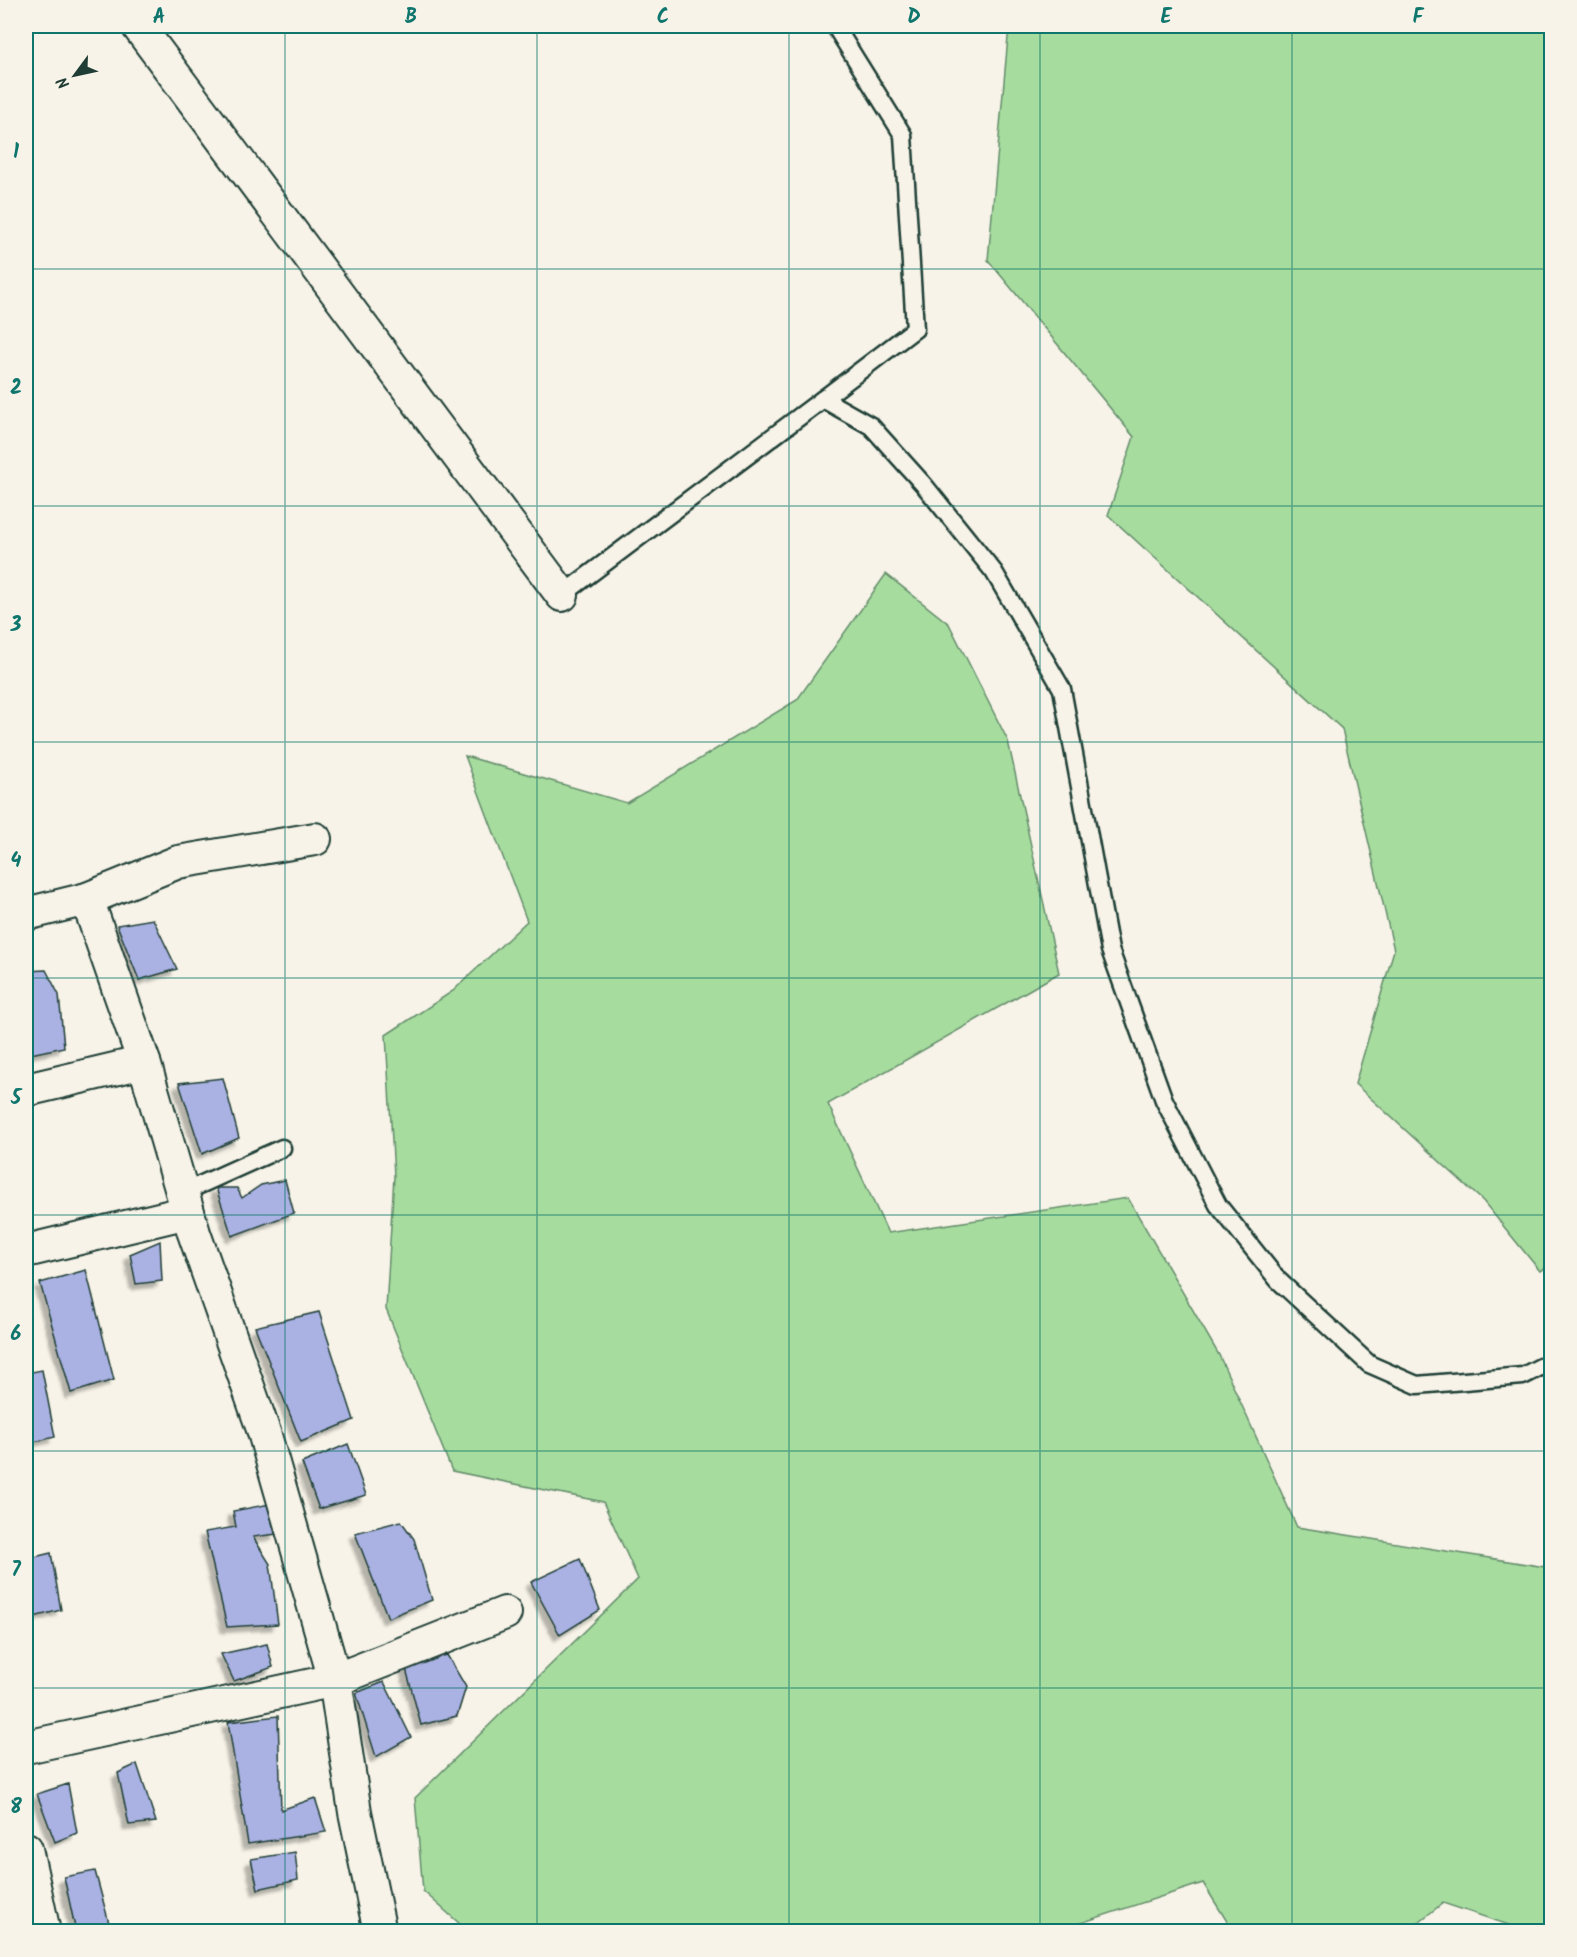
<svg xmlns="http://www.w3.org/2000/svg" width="1577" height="1957" font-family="Kalam,sans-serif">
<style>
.green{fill:#a7dc9f;stroke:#638c6a;stroke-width:1.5}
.building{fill:#aab2e3;stroke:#1f3d34;stroke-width:1.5;filter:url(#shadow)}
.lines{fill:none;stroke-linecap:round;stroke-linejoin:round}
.service-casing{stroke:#1f3d34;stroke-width:21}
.minor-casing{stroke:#1f3d34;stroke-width:36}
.service{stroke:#f7f3e8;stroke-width:16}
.minor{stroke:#f7f3e8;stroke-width:32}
.grid{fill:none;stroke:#0f766e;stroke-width:1.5;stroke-opacity:0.55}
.neatline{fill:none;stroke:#0f766e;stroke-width:2}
.grid-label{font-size:20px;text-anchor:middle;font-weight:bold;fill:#0f766e}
</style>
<defs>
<filter id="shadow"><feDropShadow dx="-5.5" dy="5.5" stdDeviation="1.5" flood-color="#0004"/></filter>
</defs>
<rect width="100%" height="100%" fill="#f7f3e8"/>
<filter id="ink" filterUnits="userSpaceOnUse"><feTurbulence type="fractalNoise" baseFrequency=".0167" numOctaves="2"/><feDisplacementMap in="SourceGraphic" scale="12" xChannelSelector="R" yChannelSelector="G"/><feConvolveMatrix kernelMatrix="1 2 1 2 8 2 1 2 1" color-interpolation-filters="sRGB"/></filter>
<g filter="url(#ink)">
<g class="green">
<path d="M1009,26H1551V1266L1540,1271L1483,1201L1355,1084L1394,950L1342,729L1108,515L1134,437L988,260Z"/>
<path d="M886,574L949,624L1008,741L1059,973L828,1104L888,1233L1128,1198L1219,1355L1297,1527L1551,1568V1931H1527L1443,1903L1407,1931H1233L1203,1883L1056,1931L469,1932L423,1891L415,1798L638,1579L603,1502L452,1471L386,1309L394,1176L386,1035L453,991L527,921L465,756L627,803L797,700Z"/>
</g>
<g class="building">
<path d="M153,919L177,969L139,980L117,925Z"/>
<path d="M46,970L59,995L64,1047L26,1055V971Z"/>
<path d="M223,1078L239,1138L202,1154L179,1083Z"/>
<path d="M285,1180L294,1213L232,1236L216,1188H237L242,1198L261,1185Z"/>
<path d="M160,1241L162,1281L136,1284L130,1254Z"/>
<path d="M86,1270L114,1380L71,1393L40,1283Z"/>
<path d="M319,1312L354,1420L301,1442L255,1327Z"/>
<path d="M42,1370L55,1437L26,1444V1373Z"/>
<path d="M348,1444L366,1495L319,1509L302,1463Z"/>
<path d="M270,1504L277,1534L253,1537L270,1564L278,1624L227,1627L205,1532L236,1527L233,1511Z"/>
<path d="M401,1521L414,1539L432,1600L388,1618L355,1533Z"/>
<path d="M51,1553L61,1610L26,1619V1559Z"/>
<path d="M580,1559L600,1610L560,1635L531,1582Z"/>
<path d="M267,1644L273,1667L234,1681L221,1654Z"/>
<path d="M447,1655L466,1687L457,1716L421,1725L405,1665Z"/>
<path d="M384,1682L411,1737L376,1757L356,1693Z"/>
<path d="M278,1716L281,1810L315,1798L326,1832L248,1844L228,1722Z"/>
<path d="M137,1764L156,1822L129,1825L118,1773Z"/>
<path d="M68,1784L77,1833L55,1842L37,1794Z"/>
<path d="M295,1852L298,1880L258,1889L251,1859Z"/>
<path d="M95,1871L109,1923L85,1932H76L64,1877Z"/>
</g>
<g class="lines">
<defs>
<g id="service">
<path d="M823,399L915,329L903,135L835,26"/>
<path d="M562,595L823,399L871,426L924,485L994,572L1062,689L1110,950L1164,1100L1218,1205L1278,1280L1369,1364L1417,1385L1523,1376L1552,1361"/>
<path d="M182,1193L282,1148"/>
</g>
<g id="minor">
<path d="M138,26L562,595"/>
<path d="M87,899L144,1062L194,1233L264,1432L335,1680L355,1812L380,1932"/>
<path d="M26,914L87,899L178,862L315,839"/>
<path d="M26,1090L144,1062"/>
<path d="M26,1251L188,1212"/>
<path d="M26,1747L335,1680L505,1613"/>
<path d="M26,1849L44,1932"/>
</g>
</defs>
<use href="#service" class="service-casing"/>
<use href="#minor" class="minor-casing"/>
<use href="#service" class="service"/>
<use href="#minor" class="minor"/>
</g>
</g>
<path class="grid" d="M285,26V1932M537,26V1932M789,26V1932M1040,26V1932M1292,26V1932M26,269H1552M26,506H1552M26,742H1552M26,978H1552M26,1215H1552M26,1451H1552M26,1688H1552"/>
<rect width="1577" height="1957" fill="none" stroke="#f7f3e8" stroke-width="66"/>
<g transform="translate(75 75) rotate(237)" stroke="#f7f3e8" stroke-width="4.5" paint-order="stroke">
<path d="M0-4.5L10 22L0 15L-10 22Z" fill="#1f3d34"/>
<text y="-9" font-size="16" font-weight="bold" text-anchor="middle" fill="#1f3d34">N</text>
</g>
<rect x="33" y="33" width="1511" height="1891" class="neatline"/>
<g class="grid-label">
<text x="159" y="23">A</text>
<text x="411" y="23">B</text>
<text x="663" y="23">C</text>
<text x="914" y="23">D</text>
<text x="1166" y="23">E</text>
<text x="1418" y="23">F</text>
<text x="16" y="158">1</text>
<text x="16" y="394">2</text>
<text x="16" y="631">3</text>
<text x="16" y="867">4</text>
<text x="16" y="1104">5</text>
<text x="16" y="1340">6</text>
<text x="16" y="1576">7</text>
<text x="16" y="1813">8</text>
</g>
</svg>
